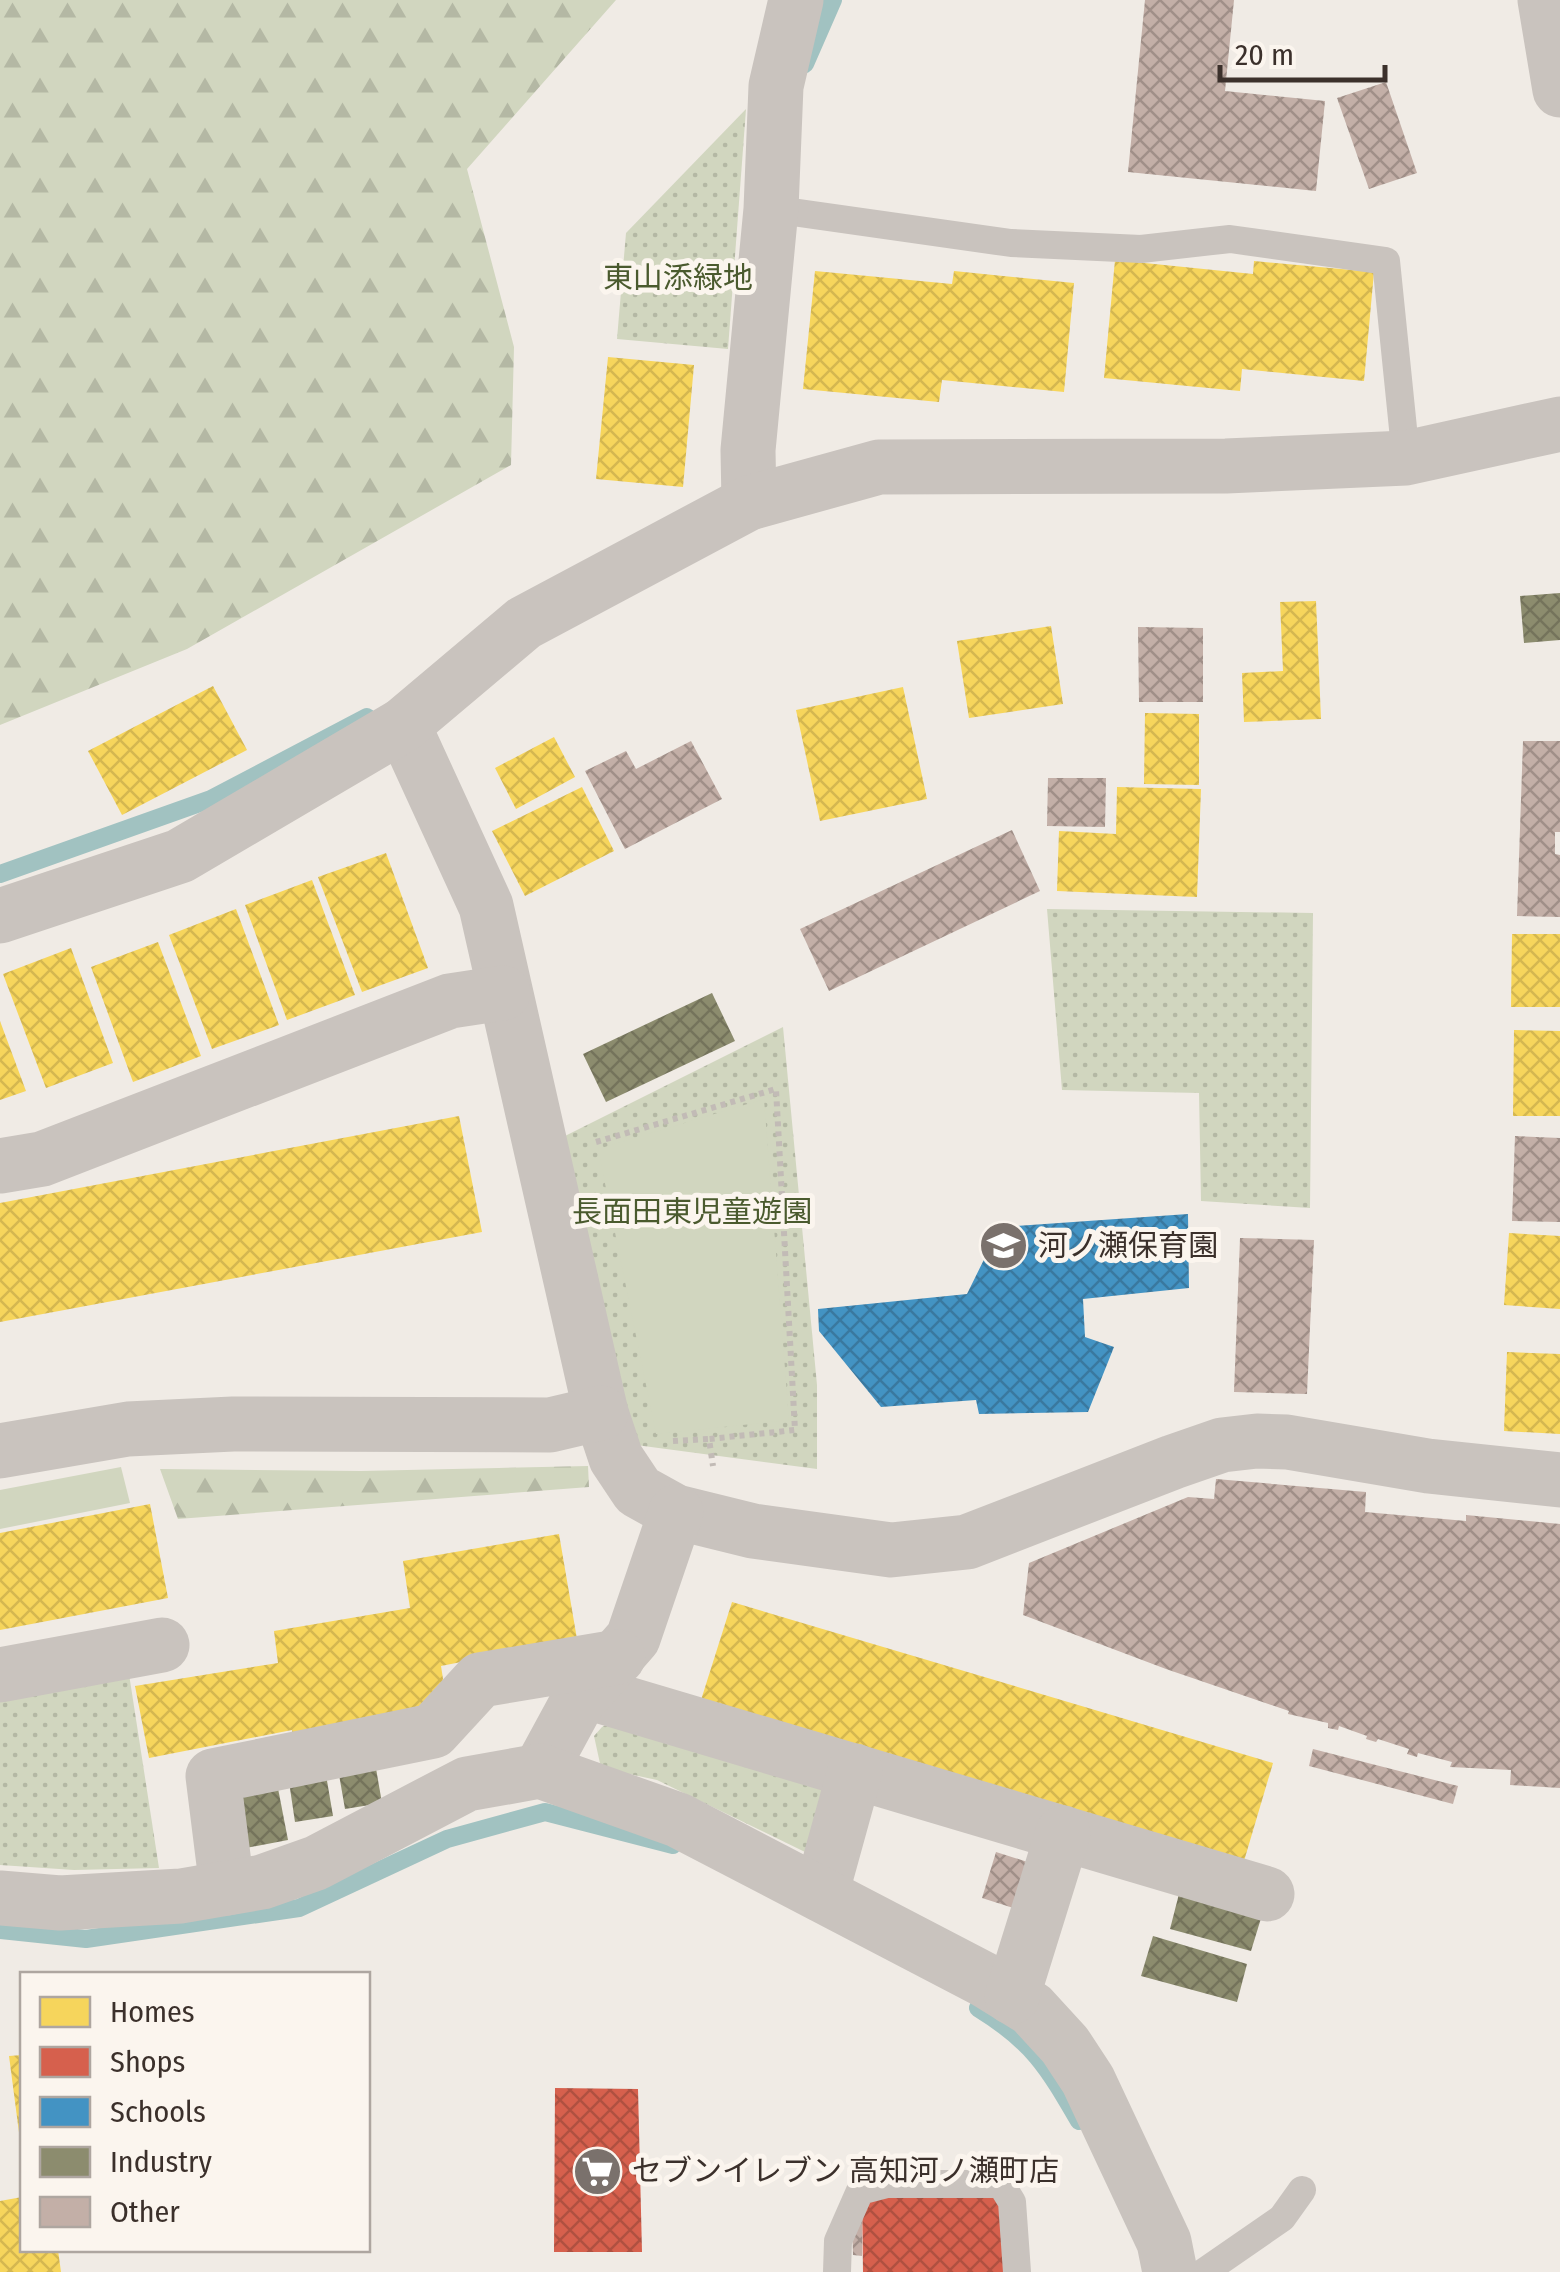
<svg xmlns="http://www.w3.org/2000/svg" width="1560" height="2272" font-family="'Fira Sans Condensed','Noto Sans JP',sans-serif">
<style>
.grass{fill:url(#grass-dots)}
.forest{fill:url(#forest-firs)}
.garden{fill:#d1d6bf}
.homes{fill:url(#homes-cross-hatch)}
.shops{fill:url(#shops-cross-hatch)}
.schools{fill:url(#schools-cross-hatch)}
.industry{fill:url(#industry-cross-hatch)}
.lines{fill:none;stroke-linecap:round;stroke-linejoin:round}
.stream{stroke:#a1c2c1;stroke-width:18}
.building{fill:url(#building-cross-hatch)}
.path{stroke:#c2bbb6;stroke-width:6;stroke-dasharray:5 5;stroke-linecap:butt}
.service{stroke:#c9c3be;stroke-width:28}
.minor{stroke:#c9c3be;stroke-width:55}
.tertiary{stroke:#c9c3be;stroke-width:55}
.labels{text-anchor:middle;stroke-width:10;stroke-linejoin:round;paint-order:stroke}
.park-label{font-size:30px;fill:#4a5a2e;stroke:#fbf5ee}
.poi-label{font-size:30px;fill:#3b302b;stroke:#fbf5ee;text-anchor:start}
</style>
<defs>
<pattern id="grass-dots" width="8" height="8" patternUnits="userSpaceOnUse" patternTransform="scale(2.5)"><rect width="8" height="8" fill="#d1d6bf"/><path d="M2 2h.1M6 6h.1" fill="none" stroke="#b4b8a4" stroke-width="1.8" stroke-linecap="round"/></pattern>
<pattern id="forest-firs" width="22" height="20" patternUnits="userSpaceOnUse" patternTransform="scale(2.5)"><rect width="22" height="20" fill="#d1d6bf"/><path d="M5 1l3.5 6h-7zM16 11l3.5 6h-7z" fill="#b4b8a4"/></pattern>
<pattern id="homes-cross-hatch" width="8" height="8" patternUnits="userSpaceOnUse" patternTransform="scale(2.5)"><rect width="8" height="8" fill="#f6d55c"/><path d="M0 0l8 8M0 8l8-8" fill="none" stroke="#d4b750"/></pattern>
<pattern id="shops-cross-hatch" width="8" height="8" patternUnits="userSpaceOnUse" patternTransform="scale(2.5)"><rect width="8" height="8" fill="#d6604d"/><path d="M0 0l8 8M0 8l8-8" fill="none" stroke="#af5040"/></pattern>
<pattern id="schools-cross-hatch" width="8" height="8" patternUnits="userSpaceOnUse" patternTransform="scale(2.5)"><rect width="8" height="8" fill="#4393c3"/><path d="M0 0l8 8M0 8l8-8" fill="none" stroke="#39789f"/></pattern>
<pattern id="industry-cross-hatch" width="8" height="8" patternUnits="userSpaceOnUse" patternTransform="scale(2.5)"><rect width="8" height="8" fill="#8c8c6e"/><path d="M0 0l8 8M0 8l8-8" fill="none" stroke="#74735b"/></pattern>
<pattern id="building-cross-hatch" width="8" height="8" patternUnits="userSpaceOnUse" patternTransform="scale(2.5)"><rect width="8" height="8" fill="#c3afa7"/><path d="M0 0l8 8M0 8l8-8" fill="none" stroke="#a08f88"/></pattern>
</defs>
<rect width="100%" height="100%" fill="#f0ebe5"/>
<g class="grass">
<path d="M746,109L728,349L617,339L626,233Z"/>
<path d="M1047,909L1313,913L1310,1208L1201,1201L1199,1093L1062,1090Z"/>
<path d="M783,1027L817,1385V1469L636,1445L563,1137Z"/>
<path d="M129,1674L159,1868L74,1870L0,1865V1697Z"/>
<path d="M620,1717L830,1783L805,1852L657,1780L601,1768L594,1736L602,1727Z"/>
</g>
<g class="forest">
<path d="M0,0H616L467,169L514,347L511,465L187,649L0,725Z"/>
<path d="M588,1466L589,1487L178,1519L160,1469L361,1471Z"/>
</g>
<g class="garden">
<path d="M764,1099L789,1420L656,1434L598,1149Z"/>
<path d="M121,1467L130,1503L0,1529V1490Z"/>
</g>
<g class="homes">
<path d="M1115,260L1253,274L1254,261L1374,272L1364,381L1242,369L1240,391L1104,378Z"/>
<path d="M815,271L952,284L954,271L1074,283L1064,392L942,380L939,402L803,389Z"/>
<path d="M608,357L694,365L683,487L596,479Z"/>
<path d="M1316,601L1321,719L1244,722L1242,673L1283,671L1280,602Z"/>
<path d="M1051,626L1063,704L969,718L957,641Z"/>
<path d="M213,686L247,750L122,815L88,751Z"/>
<path d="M903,687L927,799L820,821L796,710Z"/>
<path d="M1145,713L1199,714V785L1144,784Z"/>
<path d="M554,737L575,777L516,809L495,768Z"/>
<path d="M582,787L614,851L525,896L492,831Z"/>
<path d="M1117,787L1201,789L1197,897L1057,891L1059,831L1116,834Z"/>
<path d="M386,853L428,968L362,992L318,877Z"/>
<path d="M312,880L355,995L287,1020L245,905Z"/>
<path d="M236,909L279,1025L212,1049L169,935Z"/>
<path d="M1512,934H1560V1007H1511Z"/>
<path d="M158,942L201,1056L133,1082L91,967Z"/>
<path d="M71,948L113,1063L46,1088L3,974Z"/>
<path d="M0,1021L26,1091L0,1100Z"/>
<path d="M1514,1030L1560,1031V1116H1513Z"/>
<path d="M459,1116L482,1232L0,1322V1203Z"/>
<path d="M1509,1233L1560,1236V1309L1504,1305Z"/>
<path d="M1507,1352L1560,1354V1434L1504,1431Z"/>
<path d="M150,1504L168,1598L0,1630V1533Z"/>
<path d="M559,1534L577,1639L441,1666L446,1698L436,1715L293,1738L292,1730L149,1758L135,1686L278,1663L274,1631L410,1608L403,1561Z"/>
<path d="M732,1602L1273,1763L1244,1861L701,1700Z"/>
<path d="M22,2055V2140H20L9,2056Z"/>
<path d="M22,2197V2250H58L61,2272H0V2201Z"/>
</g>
<g class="shops">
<path d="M555,2088L638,2089L642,2252H554Z"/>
<path d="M1001,2192L1011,2272H863L862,2193Z"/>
</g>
<path class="schools" d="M1188,1214L1189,1288L1083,1299L1085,1337L1114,1347L1088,1412L979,1414L976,1400L881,1407L819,1331L818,1309L967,1294L1000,1227Z"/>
<g class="industry">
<path d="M1560,593V640L1524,643L1520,596Z"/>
<path d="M712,993L735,1041L606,1102L583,1054Z"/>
<path d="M374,1757L382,1803L345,1809L337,1763Z"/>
<path d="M325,1769L333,1816L295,1822L288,1775Z"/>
<path d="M276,1778L288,1840L246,1848L234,1786Z"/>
<path d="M1180,1890L1262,1915L1251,1951L1170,1929Z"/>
<path d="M1153,1936L1247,1964L1237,2002L1141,1976Z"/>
</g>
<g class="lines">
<g class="stream">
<path d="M805,64L833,0"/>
<path d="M0,874L211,799L367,717"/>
<path d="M0,1930L86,1939L299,1908L447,1839L545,1812L673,1845"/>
<path d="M978,2008C1033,2042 1047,2066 1079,2121"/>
</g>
</g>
<g class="building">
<path d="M1145,0H1234L1225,91L1325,101L1316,191L1128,172Z"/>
<path d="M1386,82L1417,173L1369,189L1337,98Z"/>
<path d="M1138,627L1203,628V702H1139Z"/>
<path d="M691,741L722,799L625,849L585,771L626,751L636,769Z"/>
<path d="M1523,741H1560V832H1555V854L1560,855V917L1517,916Z"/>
<path d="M1048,778H1106L1105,827L1047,826Z"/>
<path d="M1012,830L1040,891L829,991L800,929Z"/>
<path d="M1515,1136L1560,1138V1222L1512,1221Z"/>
<path d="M1240,1238L1314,1240L1307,1394L1234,1392Z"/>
<path d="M1216,1479L1366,1492L1365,1512L1466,1521V1515L1560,1524V1788L1510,1785L1511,1770L1450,1767L1452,1762L1418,1753L1417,1757L1407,1754L1409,1749L1378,1739L1376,1742L1366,1739L1367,1736L1339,1726L1338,1730L1328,1728V1723L1288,1714L1289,1711L1166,1669L1023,1615L1029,1563L1188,1497L1214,1499Z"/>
<path d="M1313,1749L1458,1786L1453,1804L1309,1766Z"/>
<path d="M996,1852L1037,1865L1023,1911L982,1898Z"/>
<path d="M851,2180H898L862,2193V2256L853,2255Z"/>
</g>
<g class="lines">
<g class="path">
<path d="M596,1142L776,1089L795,1430L709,1439L713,1466"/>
<path d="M673,1441L709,1439"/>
</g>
<g class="service">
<path d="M771,209L1011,243L1141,249L1230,239L1386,261L1406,458"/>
<path d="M837,2272L838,2241L860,2191L887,2184H1001L1012,2202L1017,2272"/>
<path d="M1204,2272L1282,2218L1302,2190"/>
</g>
<g class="minor">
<path d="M749,503L748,450L771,209L776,86L796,0"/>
<path d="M403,725L486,906L601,1413L616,1458L638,1491L676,1512L753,1531L891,1550L967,1542L1173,1462L1222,1445L1257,1441L1287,1442L1428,1466L1560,1480"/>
<path d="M0,916L180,856L403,725L524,623L749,503L879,467L1226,466L1406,458L1560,424"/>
<path d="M0,1166L42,1159L450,1001L503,993"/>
<path d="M0,1451L128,1429L233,1424L550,1425L601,1413"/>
<path d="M0,1675L162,1645"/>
<path d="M587,1692L1267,1894"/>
<path d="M540,1771L578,1701L633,1638L676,1512"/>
<path d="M227,1888L213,1776L433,1731L480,1680L618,1657"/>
<path d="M821,1894L855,1771"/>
<path d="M0,1898L60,1903L181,1896L262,1882L316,1863L467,1784L540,1771L678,1820L985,1980L1032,2009L1065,2045L1088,2080L1164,2242L1170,2272"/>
<path d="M1012,1997L1063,1833"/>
</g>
<path class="tertiary" d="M1545,0L1560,90"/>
</g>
<defs>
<symbol id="school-disc" viewBox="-11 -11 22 22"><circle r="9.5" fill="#7a716c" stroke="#fbf5ee"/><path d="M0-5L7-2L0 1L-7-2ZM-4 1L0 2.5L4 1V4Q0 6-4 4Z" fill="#fff"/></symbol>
<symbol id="supermarket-disc" viewBox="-11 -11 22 22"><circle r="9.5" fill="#7a716c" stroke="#fbf5ee"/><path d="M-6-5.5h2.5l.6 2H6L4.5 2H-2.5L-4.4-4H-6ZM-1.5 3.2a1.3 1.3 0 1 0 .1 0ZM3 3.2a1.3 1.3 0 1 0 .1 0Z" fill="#fff"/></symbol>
</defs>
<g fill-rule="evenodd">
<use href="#school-disc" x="976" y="1218" width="55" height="55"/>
<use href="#supermarket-disc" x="570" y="2144" width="55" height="55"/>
</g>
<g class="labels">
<g class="park-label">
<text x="678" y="288">東山添緑地</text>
<text x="692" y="1222">長面田東児童遊園</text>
</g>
<g class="poi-label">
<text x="1038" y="1256">河ノ瀬保育園</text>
<text x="632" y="2181">セブンイレブン 高知河ノ瀬町店</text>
</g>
</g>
<rect x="20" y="1972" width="350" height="280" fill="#fbf5ee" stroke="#aea6a0" stroke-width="2.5"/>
<rect x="40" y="1997" width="50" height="30" fill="#f6d55c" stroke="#aea6a0" stroke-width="2.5"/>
<text x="110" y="2022" font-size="30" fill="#3b302b">Homes</text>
<rect x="40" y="2047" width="50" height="30" fill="#d6604d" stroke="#aea6a0" stroke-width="2.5"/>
<text x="110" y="2072" font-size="30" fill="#3b302b">Shops</text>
<rect x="40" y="2097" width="50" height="30" fill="#4393c3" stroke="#aea6a0" stroke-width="2.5"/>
<text x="110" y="2122" font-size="30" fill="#3b302b">Schools</text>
<rect x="40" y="2147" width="50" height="30" fill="#8c8c6e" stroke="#aea6a0" stroke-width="2.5"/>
<text x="110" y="2172" font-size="30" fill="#3b302b">Industry</text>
<rect x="40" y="2197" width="50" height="30" fill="#c3afa7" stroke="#aea6a0" stroke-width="2.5"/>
<text x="110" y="2222" font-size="30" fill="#3b302b">Other</text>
<path d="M1220 65v15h165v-15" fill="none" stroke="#3b302b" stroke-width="5"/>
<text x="1235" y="65" font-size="30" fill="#3b302b" stroke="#fbf5ee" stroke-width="8" paint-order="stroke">20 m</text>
</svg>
